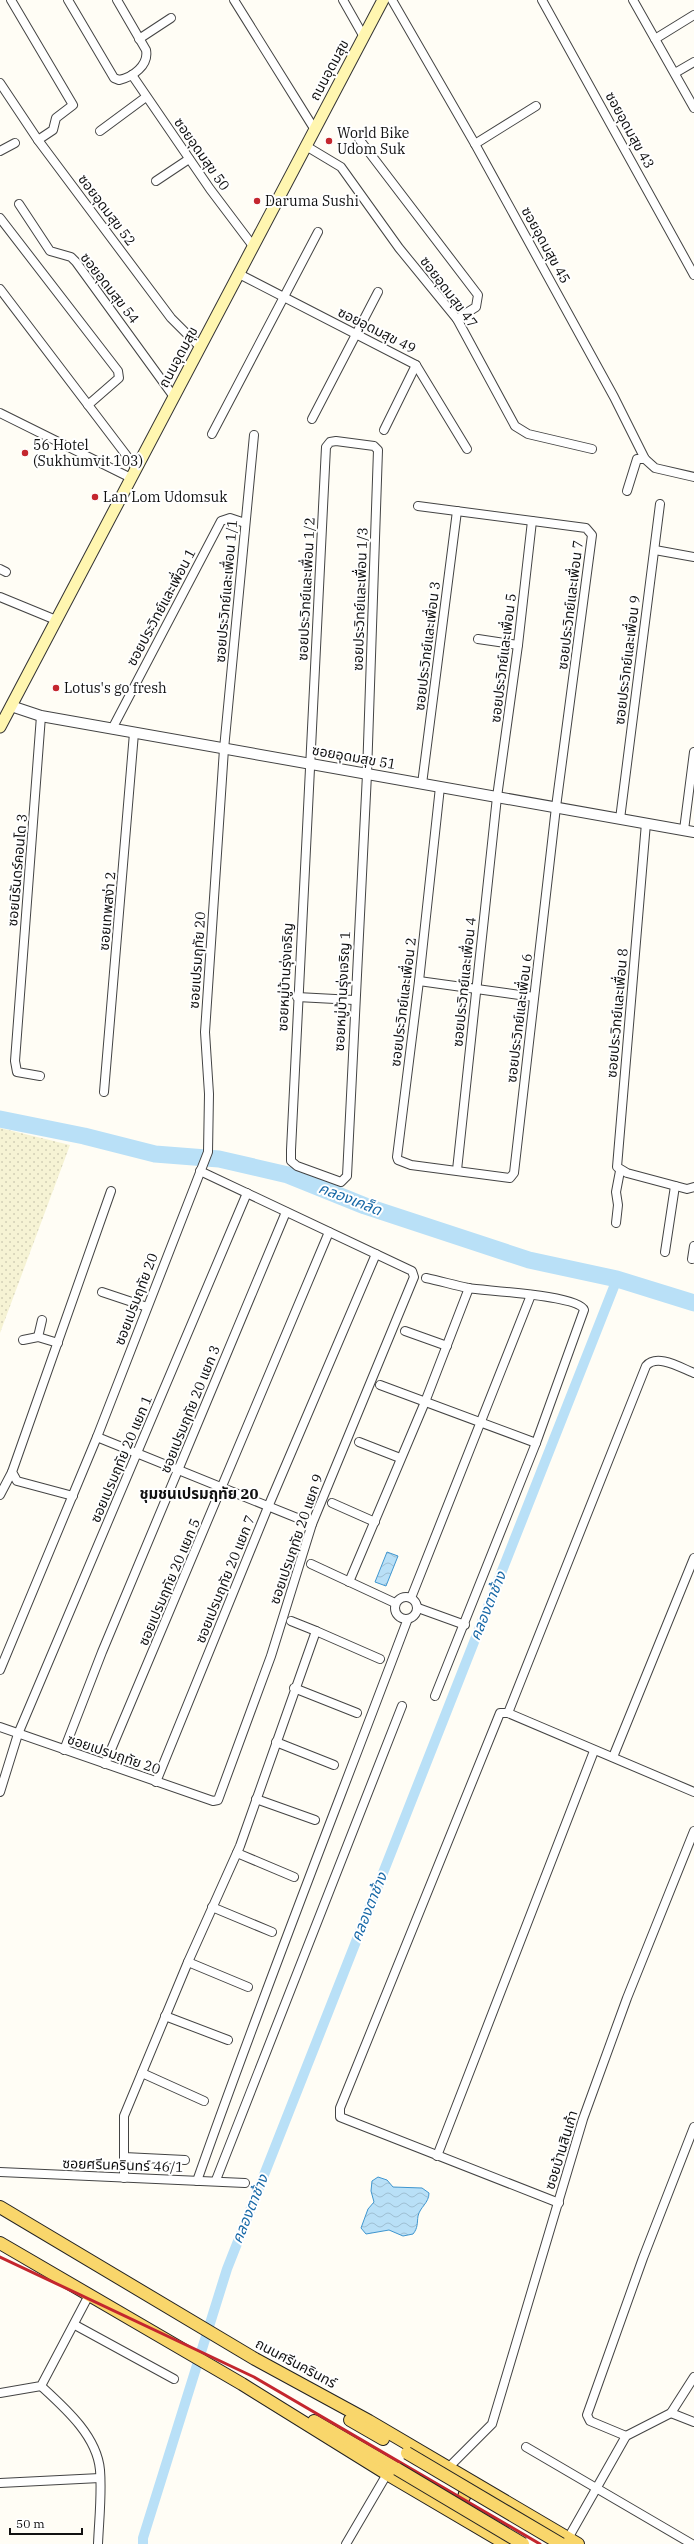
<svg xmlns="http://www.w3.org/2000/svg" width="694" height="2544" font-family="'IBM Plex Serif','Noto Sans Thai',serif">
<style>
.farmland{fill:url(#farmland-dots)}
.water{fill:url(#water-waves);stroke:#3f96cf}
.lines{fill:none;stroke-linecap:round;stroke-linejoin:round}
.canal{stroke:#b9e0f7;stroke-width:10}
.river{stroke:#b9e0f7;stroke-width:17}
.minor-casing{stroke:#444;stroke-width:10}
.tertiary-casing{stroke:#444;stroke-width:12}
.secondary-casing{stroke:#333;stroke-width:13}
.primary-casing{stroke:#222;stroke-width:14}
.minor{stroke:#fff;stroke-width:8}
.tertiary{stroke:#fff;stroke-width:10}
.secondary{stroke:#fff6b0;stroke-width:11}
.primary{stroke:#f9d66b;stroke-width:12}
.rail{stroke:#c4262e;stroke-width:3}
.primary-bridge-casing{stroke:#222;stroke-width:14;stroke-linecap:butt}
.primary-bridge{stroke:#f9d66b;stroke-width:12}
.poi-dot{fill:#c4262e;stroke:#fff;stroke-width:1.5}
.labels{text-anchor:middle;stroke-width:4;stroke-linejoin:round;paint-order:stroke}
.street-label{font-size:14px;fill:#111;stroke:#fff}
.poi-label{font-size:14px;fill:#111;stroke:#fff;text-anchor:start}
.water-label{font-size:15px;font-style:italic;fill:#1768a6;stroke:#fff}
.neighbourhood-label{font-size:15px;font-weight:bold;fill:#111;stroke:#fff}
</style>
<defs>
<pattern id="farmland-dots" width="8" height="8" patternUnits="userSpaceOnUse"><rect width="8" height="8" fill="#f6f3d4"/><path d="M2 2h.1M6 6h.1" fill="none" stroke="#d2cfb5" stroke-width="1.8" stroke-linecap="round"/></pattern>
<pattern id="water-waves" width="16" height="10" patternUnits="userSpaceOnUse"><rect width="16" height="10" fill="#b9e0f7"/><path d="M0 5q4-4 8 0t8 0" fill="none" stroke="#9ebfd3"/></pattern>
</defs>
<rect width="100%" height="100%" fill="#fffdf5"/>
<path class="farmland" d="M0,1128L70,1145L0,1333Z"/>
<g class="water">
<path d="M387,1552L398,1556L386,1586L375,1582Z"/>
<path d="M378,2177L387,2180L393,2187L422,2188L429,2193C429,2203 420,2207 418,2216C417,2223 418,2228 413,2234L403,2236L389,2230L366,2234L361,2228L368,2209L374,2202L371,2191L372,2181Z"/>
</g>
<g class="lines">
<path class="canal" d="M143,2544V2538L227,2269L617,1279"/>
<path class="river" d="M0,1119L84,1136L155,1154L219,1159L288,1175L365,1206L529,1260L617,1279L694,1303"/>
<defs>
<g id="minor">
<path d="M11,0L73,105L56,118L53,130L38,140"/>
<path d="M68,0L114,78L119,80C133,77 149,65 146,50L117,0"/>
<path d="M234,0L315,130"/>
<path d="M343,0L364,37"/>
<path d="M392,0L475,144L614,397L645,459L655,468L694,477"/>
<path d="M542,0L694,275"/>
<path d="M633,0L694,108"/>
<path d="M139,39L171,18"/>
<path d="M655,39L694,15"/>
<path d="M675,73L694,62"/>
<path d="M132,75L210,189L253,246"/>
<path d="M0,83L38,140L171,318L200,347"/>
<path d="M100,131L146,97"/>
<path d="M359,139L478,295L476,307L457,319"/>
<path d="M475,144L536,106"/>
<path d="M306,146L341,167L399,248L457,319L515,426L528,434L592,449"/>
<path d="M0,151L15,143"/>
<path d="M156,181L189,159"/>
<path d="M19,204L50,251L71,257L76,262L174,397"/>
<path d="M0,218L118,371L119,378L88,405"/>
<path d="M239,274L416,365L467,449"/>
<path d="M0,289L136,468"/>
<path d="M0,413L131,478"/>
<path d="M312,419L378,292"/>
<path d="M384,430L416,365"/>
<path d="M212,434L318,232"/>
<path d="M336,441L374,446L378,450L367,774L347,1176L341,1182L297,1166L291,1161V1150L326,447L330,442Z"/>
<path d="M627,491L637,459H645"/>
<path d="M418,506L586,528L592,535L556,807L514,1173L510,1178L411,1165L398,1160L397,1157L419,981L440,787"/>
<path d="M655,550L694,557"/>
<path d="M0,569L6,572"/>
<path d="M0,597L56,620"/>
<path d="M478,639L518,645"/>
<path d="M112,729L221,521L230,518L245,523"/>
<path d="M422,784L457,511"/>
<path d="M620,819L660,504"/>
<path d="M646,823L617,1167L627,1173L687,1189L694,1187"/>
<path d="M684,830L694,752"/>
<path d="M419,981L534,997"/>
<path d="M297,997L354,1000"/>
<path d="M40,1076L17,1072L15,1061L41,716"/>
<path d="M104,1092L134,733"/>
<path d="M457,1170L497,797L518,645L532,521"/>
<path d="M616,1223L618,1205L616,1192L620,1171"/>
<path d="M665,1252L675,1186"/>
<path d="M692,1259L694,1246"/>
<path d="M426,1278C440,1281 454,1285 468,1288C486,1291 578,1295 584,1310L536,1443L435,1696"/>
<path d="M102,1292L147,1307"/>
<path d="M405,1331L447,1346"/>
<path d="M38,1337L42,1320"/>
<path d="M23,1340L38,1337L58,1343"/>
<path d="M380,1385L536,1443"/>
<path d="M97,1437L312,1524"/>
<path d="M359,1442L400,1458"/>
<path d="M0,1495L12,1472"/>
<path d="M73,1496L17,1481L12,1472L111,1191"/>
<path d="M332,1503L375,1522"/>
<path d="M311,1564L395,1603"/>
<path d="M349,1582L425,1402L469,1288"/>
<circle cx="406" cy="1608" r="11"/>
<path d="M411,1598L531,1295"/>
<path d="M418,1608L465,1625"/>
<path d="M291,1621L316,1631"/>
<path d="M0,1670L97,1437L208,1152L209,1094L205,1032L224,749L254,435"/>
<path d="M294,1688L357,1713"/>
<path d="M508,1713L646,1366C657,1353 681,1368 694,1373"/>
<path d="M0,1727L213,1801L218,1800L271,1656L312,1524L414,1277L412,1271L200,1171"/>
<path d="M276,1742L334,1765"/>
<path d="M64,1750L102,1652L286,1212"/>
<path d="M613,1757L694,1558"/>
<path d="M105,1764L329,1232"/>
<path d="M156,1782L268,1507L376,1254"/>
<path d="M0,1792L18,1734L247,1193"/>
<path d="M256,1799L315,1820"/>
<path d="M237,1853L294,1877"/>
<path d="M212,1907L272,1932"/>
<path d="M188,1962L248,1987"/>
<path d="M165,2016L228,2040"/>
<path d="M142,2073L204,2101"/>
<path d="M437,2156L594,1751"/>
<path d="M124,2157L185,2160"/>
<path d="M0,2172L245,2183"/>
<path d="M124,2178V2116L188,1962L240,1846L316,1631L380,1659"/>
<path d="M216,2180L402,1706"/>
<path d="M197,2181C263,1993 337,1807 407,1621"/>
<path d="M559,2203L340,2117V2108L500,1713H508L694,1792"/>
<path d="M75,2325L174,2379"/>
<path d="M41,2386C65,2408 97,2436 100,2470C102,2494 99,2520 98,2544"/>
<path d="M0,2393L41,2386L89,2295"/>
<path d="M671,2413L694,2422"/>
<path d="M626,2436L590,2421L587,2415L643,2258L694,2127"/>
<path d="M526,2447L692,2544"/>
<path d="M448,2468L492,2424L583,2119L627,1998L694,1831"/>
<path d="M0,2483L100,2478"/>
<path d="M566,2542L626,2436L671,2413L694,2377"/>
<path d="M346,2544L387,2474"/>
</g>
<path id="tertiary" d="M11,706L41,716L694,832"/>
<path id="secondary" d="M0,727L383,0"/>
<g id="primary">
<path d="M0,2207L255,2359L369,2421L578,2544"/>
<path d="M0,2243L242,2384L387,2474L506,2544"/>
<path d="M350,2420L383,2439"/>
<path d="M314,2421L397,2469"/>
<path d="M447,2504L459,2503C468,2496 466,2488 461,2479"/>
</g>
</defs>
<use href="#minor" class="minor-casing"/>
<use href="#tertiary" class="tertiary-casing"/>
<use href="#secondary" class="secondary-casing"/>
<use href="#primary" class="primary-casing"/>
<use href="#minor" class="minor"/>
<use href="#tertiary" class="tertiary"/>
<use href="#secondary" class="secondary"/>
<use href="#primary" class="primary"/>
<path class="rail" d="M0,2257L254,2377L540,2544"/>
<defs>
<g id="primary-bridge">
<path d="M407,2453L561,2544"/>
<path d="M397,2469L523,2544"/>
</g>
</defs>
<use href="#primary-bridge" class="primary-bridge-casing"/>
<use href="#primary-bridge" class="primary-bridge"/>
</g>
<g class="poi-dot">
<circle cx="329" cy="141" r="4"/>
<circle cx="257" cy="201" r="4"/>
<circle cx="25" cy="453" r="4"/>
<circle cx="95" cy="497" r="4"/>
<circle cx="56" cy="688" r="4"/>
</g>
<g class="labels">
<g class="street-label">
<text transform="translate(329 70) rotate(-62)" y="5">ถนนอุดมสุข</text>
<text transform="translate(630 130) rotate(61)" y="5">ซอยอุดมสุข 43</text>
<text transform="translate(202 154) rotate(55)" y="5">ซอยอุดมสุข 50</text>
<text transform="translate(107 210) rotate(53)" y="5">ซอยอุดมสุข 52</text>
<text transform="translate(546 245) rotate(61)" y="5">ซอยอุดมสุข 45</text>
<text transform="translate(110 288) rotate(52)" y="5">ซอยอุดมสุข 54</text>
<text transform="translate(449 292) rotate(53)" y="5">ซอยอุดมสุข 47</text>
<text transform="translate(377 330) rotate(27)" y="5">ซอยอุดมสุข 49</text>
<text transform="translate(178 357) rotate(-62)" y="5">ถนนอุดมสุข</text>
<text transform="translate(306 589) rotate(-87)" y="5">ซอยประวิทย์และเพื่อน 1/2</text>
<text transform="translate(226 591) rotate(-85)" y="5">ซอยประวิทย์และเพื่อน 1/1</text>
<text transform="translate(360 599) rotate(-88)" y="5">ซอยประวิทย์และเพื่อน 1/3</text>
<text transform="translate(570 605) rotate(-83)" y="5">ซอยประวิทย์และเพื่อน 7</text>
<text transform="translate(161 607) rotate(-62)" y="5">ซอยประวิทย์และเพื่อน 1</text>
<text transform="translate(427 646) rotate(-83)" y="5">ซอยประวิทย์และเพื่อน 3</text>
<text transform="translate(503 658) rotate(-83)" y="5">ซอยประวิทย์และเพื่อน 5</text>
<text transform="translate(627 660) rotate(-83)" y="5">ซอยประวิทย์และเพื่อน 9</text>
<text transform="translate(354 757) rotate(10)" y="5">ซอยอุดมสุข 51</text>
<text transform="translate(17 870) rotate(-85)" y="5">ซอยนิรันดร์คอนโด 3</text>
<text transform="translate(107 911) rotate(-85)" y="5">ซอยเทพสง่า 2</text>
<text transform="translate(197 960) rotate(-86)" y="5">ซอยเปรมฤทัย 20</text>
<text transform="translate(285 977) rotate(-87)" y="5">ซอยหมู่บ้านรุ่งเจริญ</text>
<text transform="translate(464 982) rotate(-84)" y="5">ซอยประวิทย์และเพื่อน 4</text>
<text transform="translate(342 991) rotate(-87)" y="5">ซอยหมู่บ้านรุ่งเจริญ 1</text>
<text transform="translate(403 1002) rotate(-83)" y="5">ซอยประวิทย์และเพื่อน 2</text>
<text transform="translate(617 1013) rotate(-85)" y="5">ซอยประวิทย์และเพื่อน 8</text>
<text transform="translate(519 1018) rotate(-83)" y="5">ซอยประวิทย์และเพื่อน 6</text>
<text transform="translate(136 1299) rotate(-69)" y="5">ซอยเปรมฤทัย 20</text>
<text transform="translate(190 1409) rotate(-68)" y="5">ซอยเปรมฤทัย 20 แยก 3</text>
<text transform="translate(121 1459) rotate(-67)" y="5">ซอยเปรมฤทัย 20 แยก 1</text>
<text transform="translate(296 1539) rotate(-71)" y="5">ซอยเปรมฤทัย 20 แยก 9</text>
<text transform="translate(225 1579) rotate(-68)" y="5">ซอยเปรมฤทัย 20 แยก 7</text>
<text transform="translate(169 1582) rotate(-67)" y="5">ซอยเปรมฤทัย 20 แยก 5</text>
<text transform="translate(114 1754) rotate(19)" y="5">ซอยเปรมฤทัย 20</text>
<text transform="translate(561 2150) rotate(-73)" y="5">ซอยบ้านสินเก้า</text>
<text transform="translate(123 2165) rotate(2)" y="5">ซอยศรีนครินทร์ 46/1</text>
<text transform="translate(296 2363) rotate(28)" y="5">ถนนศรีนครินทร์</text>
</g>
<g class="poi-label">
<text x="337" y="138">World Bike<tspan x="337" dy="16">Udom Suk</tspan></text>
<text x="265" y="206">Daruma Sushi</text>
<text x="33" y="450">56 Hotel<tspan x="33" dy="16">(Sukhumvit 103)</tspan></text>
<text x="103" y="502">Lan Lom Udomsuk</text>
<text x="64" y="693">Lotus's go fresh</text>
</g>
<g class="water-label">
<text transform="translate(350 1199) rotate(21)" y="5">คลองเคล็ด</text>
<text transform="translate(488 1606) rotate(-68)" y="5">คลองตาช้าง</text>
<text transform="translate(369 1907) rotate(-68)" y="5">คลองตาช้าง</text>
<text transform="translate(250 2209) rotate(-68)" y="5">คลองตาช้าง</text>
</g>
<g class="neighbourhood-label">
<text x="199" y="1499">ชุมชนเปรมฤทัย 20</text>
</g>
</g>
<path d="M10 2528v6h72v-6" fill="none" stroke="#111111" stroke-width="2"/>
<text x="16" y="2528" font-size="12" fill="#111111" stroke="#ffffff" stroke-width="3" paint-order="stroke">50 m</text>
</svg>
